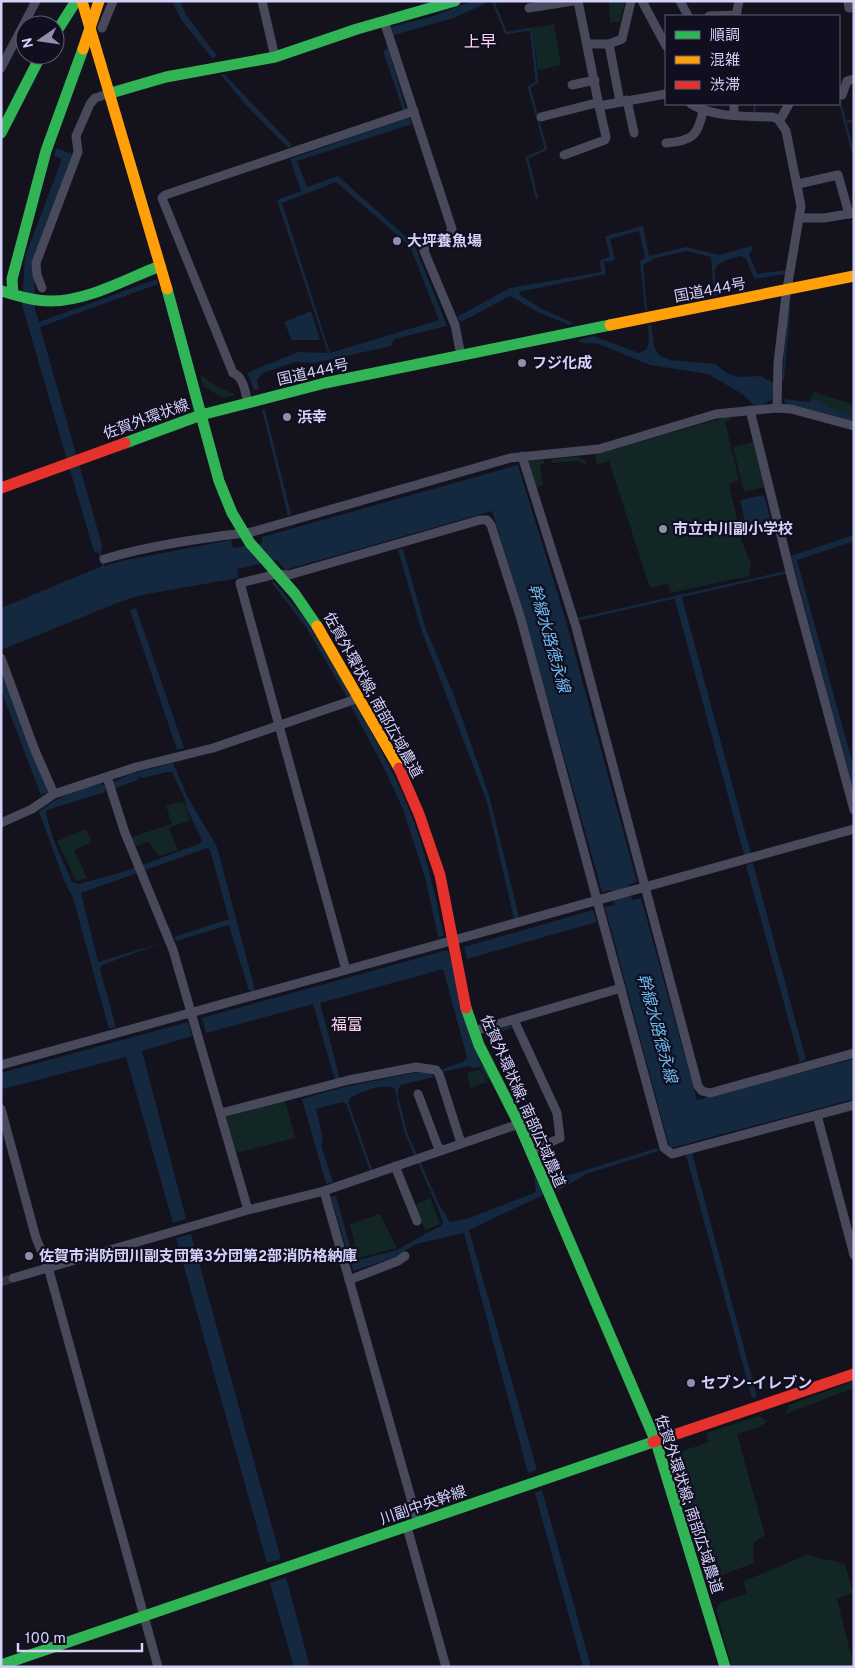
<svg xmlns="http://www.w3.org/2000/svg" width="855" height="1668" font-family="Overpass,'Noto Sans JP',sans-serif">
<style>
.green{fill:#132626}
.water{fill:#142840;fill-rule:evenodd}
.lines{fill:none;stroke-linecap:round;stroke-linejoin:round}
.stream{stroke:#142840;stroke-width:2.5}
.street-tunnel{stroke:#312f3d;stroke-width:9;stroke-dasharray:9 4.5;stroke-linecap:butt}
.street{stroke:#49495c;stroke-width:9}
.fast{stroke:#30b455;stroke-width:11}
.slow{stroke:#ff9f0a;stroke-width:11}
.jam{stroke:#e5322d;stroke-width:11}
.slow-bridge{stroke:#ff9f0a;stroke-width:11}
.poi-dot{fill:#918fac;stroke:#110f1f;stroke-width:2}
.labels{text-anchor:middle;stroke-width:4.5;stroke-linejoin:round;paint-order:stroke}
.poi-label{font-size:15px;font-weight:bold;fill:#d4d2fa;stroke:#110f1f;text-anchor:start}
.street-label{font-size:15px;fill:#d4d2fa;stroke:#110f1f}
.neighbourhood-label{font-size:16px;fill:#fbd4ef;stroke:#110f1f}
.water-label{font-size:16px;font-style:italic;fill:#6bbaf0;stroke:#110f1f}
</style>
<rect width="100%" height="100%" fill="#14121c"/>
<g class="green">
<path d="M609,1H625L620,22H610Z"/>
<path d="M554,24L561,65L538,70L532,28Z"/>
<path d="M200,374L211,383L236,395L223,398L203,386Z"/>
<path d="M814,392L854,405V415L838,411L814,399L809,402Z"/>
<path d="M730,416V420L725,422L739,480L729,484L742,542L751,565L749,576L670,593L668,584L650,588L608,458L607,462L597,464L595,458L597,454Z"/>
<path d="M754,442L765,487L744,492L733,447Z"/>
<path d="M578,457L585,460L586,465L578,461L552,463V459Z"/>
<path d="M543,460L545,464L540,465L543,485L536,487L528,463L529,461Z"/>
<path d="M183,801L190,820L169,828L178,850L159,856L149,842L136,846L131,837L172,824L166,806Z"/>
<path d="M86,829L92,842L74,850L87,878L76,881L57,841Z"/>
<path d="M480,1069L488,1082L470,1088L467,1073Z"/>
<path d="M285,1100L295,1138L236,1153L226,1115Z"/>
<path d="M430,1198L440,1224L425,1230L414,1205Z"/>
<path d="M380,1214L397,1248L358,1258L350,1224Z"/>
<path d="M854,1381V1388L785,1414L789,1405Z"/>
<path d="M759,1416L767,1421L761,1426L737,1434L765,1535L753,1543L754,1563L714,1578L705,1573L668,1456L709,1442L706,1433Z"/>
<path d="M807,1555L845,1564L853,1593L837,1599L854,1667H732L716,1610L721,1602L747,1594L744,1581Z"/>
</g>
<g class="water">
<path d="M172,1H180L186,15L217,56L212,58L182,21Z"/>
<path d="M472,1H491L454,18L394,35L391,27L433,16Z"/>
<path d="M388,48L406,109L403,110L383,51Z"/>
<path d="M224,74L292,145L290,147H287L244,103L221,75Z"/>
<path d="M410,117L412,124L297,161L307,187L338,176L414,244L447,326L394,339L391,346L314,363L295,362L263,373L257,380L259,389L254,390L247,373L298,352L328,353L277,200L301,191L290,159ZM336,182L410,246L439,320L330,353L282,203Z"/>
<path d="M56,148L72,154L34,261L35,310L39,322L157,279L158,284L40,327L102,545L101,551L94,552L22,305L25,257L62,159L54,156Z"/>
<path d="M643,226L649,256L686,247L719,255L751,246L753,249L749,254L757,274L787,270L786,274L754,279L746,258L740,256C710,265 714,265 717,295L714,296L711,257L687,251L655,258L643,265L647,310L645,311L640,262L645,257L639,231L610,239L615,260L604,262L606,274L519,292L520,295L542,309L573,323L569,325L538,312L510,296L461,322L457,317L510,288L601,272L600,260L610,257L605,236Z"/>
<path d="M791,303L784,380H782L787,321Z"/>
<path d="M311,311L320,340H292L284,322Z"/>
<path d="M651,324L654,346L659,355L670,360L715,364L727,373L739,377L760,376L774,383L772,399L763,405L754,406L744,395L708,374L650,365L599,344L579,342V340L594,336L639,353L646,350L649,342L648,325Z"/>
<path d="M784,399L809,402L814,399L838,411L854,415V421L785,403Z"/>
<path d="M262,410H265L291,514L288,516Z"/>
<path d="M518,465L566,621L637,882L628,885L632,900L641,898L697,1100L854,1059V1099L671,1148L669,1146L605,907L615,905L611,890L602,892L527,625L492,511L285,570L277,560L237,569L238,578L142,595L122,601L1,650V608L100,567L121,561L231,540L233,548L262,543V537Z"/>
<path d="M764,495L772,525L747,531L740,500Z"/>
<path d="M854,535V541L797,560L854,769V793L791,556Z"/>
<path d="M403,549L425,627L453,693L489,795L519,917L514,919L487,802L421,629L398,550Z"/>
<path d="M274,582L307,621L352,697L348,699L306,627L272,583Z"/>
<path d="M681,594L751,854L744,855L674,596Z"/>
<path d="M136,608L184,748L177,750L130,610Z"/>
<path d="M1,669L48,792L41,795L1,690Z"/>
<path d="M356,704C375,740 396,775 411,814C426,853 435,894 444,936L438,937L426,881L403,809L383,766L351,706Z"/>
<path d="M173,763L187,796L217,847L255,990L249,991L229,925L176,941L174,937L229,919L210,850L207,848L81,893L98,962L165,942L102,965L100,969L116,1027L109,1029L73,898L64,880L39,812C56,796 79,790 102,784L105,786L130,774ZM168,772H172L185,799L186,807L202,840L199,844L123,872L79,884L72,882L54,841L46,814L47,810L105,792V789L113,787L115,788L138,780V777L143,778Z"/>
<path d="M753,863L806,1060L800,1062L746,865Z"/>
<path d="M593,910L597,922L467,959L464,947Z"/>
<path d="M444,951H448L482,1067L473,1068L469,1066L441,1072L442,1069L463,1062L467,1057L443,969L320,1003L340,1079L335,1080L313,1004L206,1033L202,1018Z"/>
<path d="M188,1022L192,1036L142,1051L186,1219L173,1223L126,1057L3,1089L1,1073Z"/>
<path d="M418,1072H430L434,1077L401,1085L398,1089V1101L394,1088C380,1084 363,1091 350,1098L348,1105L342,1102L316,1109L323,1139L321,1145L333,1182L326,1184L302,1099L340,1088Z"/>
<path d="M657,1148L659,1151L586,1174L558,1191L553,1180Z"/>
<path d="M692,1153L757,1397L752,1398L686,1155Z"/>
<path d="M534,1175L543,1195L469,1230L537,1470L528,1473L464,1233L416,1244L393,1258L353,1271L331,1197L336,1196L352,1253L358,1260L397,1250L423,1235L441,1226L443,1222L436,1204L438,1203L450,1222L467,1219L536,1192Z"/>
<path d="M191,1234L281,1559L267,1563L176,1238Z"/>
<path d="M542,1490L591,1667H583L535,1493Z"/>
<path d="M286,1577L310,1667H294L270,1583Z"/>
</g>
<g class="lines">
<g class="stream">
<path d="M493,1L506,33L531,29L537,82L529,87L546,149L527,158L537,198"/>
<path d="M840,102L854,156"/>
<path d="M754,114L755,104"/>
<path d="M844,122L854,121"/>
<path d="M99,550L104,569"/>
<path d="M579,619L787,572"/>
<path d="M486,1036L510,1027"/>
<path d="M482,1067L488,1078"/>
<path d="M398,1101L406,1133L416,1156"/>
<path d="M348,1105L371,1170"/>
<path d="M419,1162L437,1203"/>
</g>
<path class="street-tunnel" d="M1,1282L13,1278"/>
<g class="street">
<path d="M262,1L275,57"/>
<path d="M578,1L599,106L666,94"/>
<path d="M642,1L666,46"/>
<path d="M680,1L688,16"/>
<path d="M848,1L849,8L854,7"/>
<path d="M529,8L573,1"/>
<path d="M709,16L737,15"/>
<path d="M736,16L739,1"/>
<path d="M384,21L452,229L449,235L426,244L424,251L455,325L461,356"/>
<path d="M102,28L113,1"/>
<path d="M588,44H609L622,39L631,1"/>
<path d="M609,44L620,102"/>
<path d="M1,68L36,1"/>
<path d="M572,85L595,80"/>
<path d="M839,95H842L847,81L854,79"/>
<path d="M627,100L634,133"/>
<path d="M691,104C715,118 745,116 773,117L778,119L786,131L801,206L786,295L778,363L777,408"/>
<path d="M734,115V104"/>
<path d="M541,117L596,103L599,106L606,137L605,140L564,155"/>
<path d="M780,120L789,104"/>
<path d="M666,143C692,141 698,136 703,111"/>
<path d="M798,184L838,175L849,214"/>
<path d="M800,218H824L854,213"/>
<path d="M42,288L37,275L36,263L78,152L76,136L90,104L95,98L111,93"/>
<path d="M248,403C245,392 244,377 233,373L162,198L165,195L414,111"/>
<path d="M750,410L792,580L854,810"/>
<path d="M522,456L576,627L698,1086L702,1091L710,1093L854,1053"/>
<path d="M104,559C152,545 203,538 252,532L510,458L599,449L716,414L777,408L791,409L854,426"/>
<path d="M1,658L34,748L54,794L32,809L1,823"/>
<path d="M107,777L125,833L173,950L248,1210"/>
<path d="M54,794L136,767L213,748L359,698"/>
<path d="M346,970L854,829"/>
<path d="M514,1020L557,1113L560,1138L531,1151"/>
<path d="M474,1031L621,988"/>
<path d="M1,1065L346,970L240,583L277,574L289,575L480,520H487L491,525L521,619L664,1148L672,1154L854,1105"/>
<path d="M418,1094L438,1147L443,1150"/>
<path d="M1,1109L36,1238L48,1267L158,1667"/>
<path d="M221,1113L349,1080L416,1067L436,1070L439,1074L461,1143"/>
<path d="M817,1115L854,1255"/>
<path d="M395,1166L417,1221"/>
<path d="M324,1191L418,1523"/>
<path d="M13,1278L248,1210L324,1191L519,1124"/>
<path d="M349,1280L398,1261L405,1256"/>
<path d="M407,1527L446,1667"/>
</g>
<g class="fast">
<path d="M55,34L76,1"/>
<path d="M111,93L166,77L275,57L357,29L455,1"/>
<path d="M1,133L41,55"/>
<path d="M167,289L201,415L325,383L610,325"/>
<path d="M2,291C18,296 34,301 51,301C88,301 126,279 160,266"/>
<path d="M13,294L12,279L46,151L83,49"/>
<path d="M125,443L201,415L219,481L232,513L250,543L295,594L317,626"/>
<path d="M466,1008L479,1045L519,1124L656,1442L725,1667"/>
<path d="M1,1665L653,1442"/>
</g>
<g class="slow">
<path d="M82,1L167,289"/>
<path d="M610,325L854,276"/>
<path d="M317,626L399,768"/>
</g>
<g class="jam">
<path d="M1,488L125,443"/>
<path d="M399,768L419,814L440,875L466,1008"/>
<path d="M653,1442L854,1374"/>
</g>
<path class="slow-bridge" d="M83,49L99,1"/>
</g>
<g class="poi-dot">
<circle cx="397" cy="241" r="5"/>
<circle cx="522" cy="363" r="5"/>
<circle cx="287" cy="417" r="5"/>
<circle cx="663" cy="529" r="5"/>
<circle cx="29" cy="1256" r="5"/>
<circle cx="691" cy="1383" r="5"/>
</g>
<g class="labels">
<g class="poi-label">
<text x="407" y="246">大坪養魚場</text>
<text x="532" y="368">フジ化成</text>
<text x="297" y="422">浜幸</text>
<text x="673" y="534">市立中川副小学校</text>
<text x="39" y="1261">佐賀市消防団川副支団第3分団第2部消防格納庫</text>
<text x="701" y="1388">セブン-イレブン</text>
</g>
<g class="street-label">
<text transform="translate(710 290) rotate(-11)" y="5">国道444号</text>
<text transform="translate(313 372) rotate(-13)" y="5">国道444号</text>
<text transform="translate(146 419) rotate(-20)" y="5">佐賀外環状線</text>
<text transform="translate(373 695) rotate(61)" y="5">佐賀外環状線; 南部広域農道</text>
<text transform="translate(523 1101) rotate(66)" y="5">佐賀外環状線; 南部広域農道</text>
<text transform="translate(689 1504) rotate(72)" y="5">佐賀外環状線; 南部広域農道</text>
<text transform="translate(423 1505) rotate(-19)" y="5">川副中央幹線</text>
</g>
<g class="neighbourhood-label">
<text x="480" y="47">上早</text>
<text x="347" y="1030">福富</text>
</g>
<g class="water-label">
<text transform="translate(550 638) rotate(74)" y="6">幹線水路徳永線</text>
<text transform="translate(658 1028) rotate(75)" y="6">幹線水路徳永線</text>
</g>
</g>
<rect width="855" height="1668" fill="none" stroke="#d4d2fa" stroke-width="5"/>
<rect x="665" y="15" width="175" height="90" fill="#110f1f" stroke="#5f5d77"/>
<rect x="675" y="31" width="25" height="8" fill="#30b455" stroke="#5f5d77"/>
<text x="710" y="40" font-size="15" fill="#d4d2fa">順調</text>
<rect x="675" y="56" width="25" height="8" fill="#ff9f0a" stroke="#5f5d77"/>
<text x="710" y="65" font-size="15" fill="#d4d2fa">混雑</text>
<rect x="675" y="81" width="25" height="8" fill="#e5322d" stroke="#5f5d77"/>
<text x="710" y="90" font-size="15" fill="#d4d2fa">渋滞</text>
<g transform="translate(40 40) rotate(257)"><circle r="24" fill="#110f1f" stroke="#5f5d77"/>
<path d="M0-4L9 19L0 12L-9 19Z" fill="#918fac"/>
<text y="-8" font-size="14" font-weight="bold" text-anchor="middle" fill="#d4d2fa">N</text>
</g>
<path d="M18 1643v8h124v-8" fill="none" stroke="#d4d2fa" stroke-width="2.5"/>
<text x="25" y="1643" font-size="15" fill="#d4d2fa" stroke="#110f1f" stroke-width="4" paint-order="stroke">100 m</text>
</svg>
